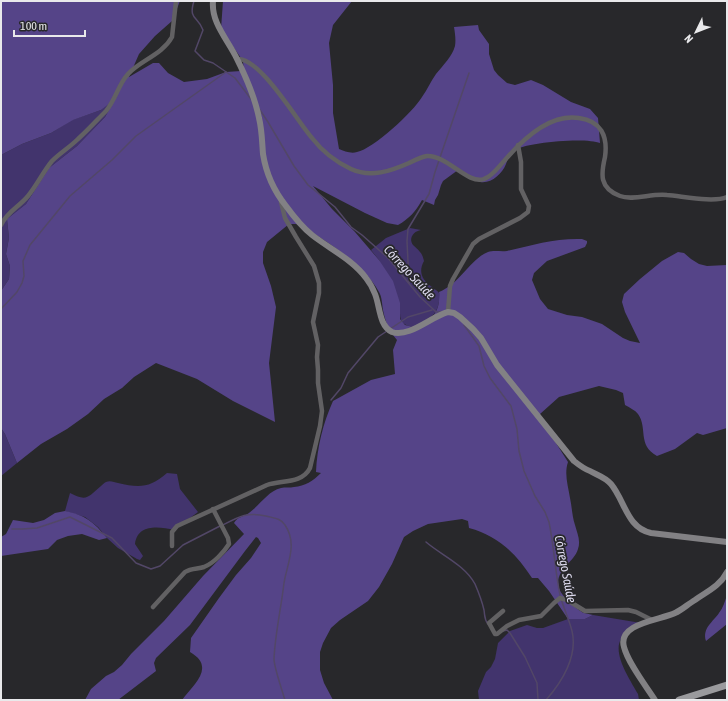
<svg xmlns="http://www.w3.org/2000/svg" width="728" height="701" font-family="'Asap Condensed',sans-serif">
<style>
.green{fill:#42346d}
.forest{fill:#548}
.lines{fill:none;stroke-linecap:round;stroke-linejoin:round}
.stream{stroke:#524767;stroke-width:1.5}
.street{stroke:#626163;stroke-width:4.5}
.secondary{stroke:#828184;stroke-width:6}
.primary{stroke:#9a9a9d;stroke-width:7}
.labels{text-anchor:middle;stroke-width:3.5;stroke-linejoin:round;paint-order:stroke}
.water-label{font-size:13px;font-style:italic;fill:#dedbef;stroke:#28282b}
</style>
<rect width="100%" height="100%" fill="#28282b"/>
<g class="green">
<path d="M119,93L105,117L77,146L49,168L26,204L7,219L9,238L6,254L10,266L9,279L1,291V155L22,144L51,133L72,120L101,110Z"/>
<path d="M410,228L421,230C414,231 408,238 413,245C415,247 418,249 420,252C422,254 423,257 424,261C418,272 422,280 432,287C434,289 438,291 439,293C441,296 439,300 439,302C436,318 426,320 413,327C404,325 400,323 400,313L379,260L371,250L386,238Z"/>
<path d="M1,428L5,434L17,463L1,476Z"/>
<path d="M167,473L177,474L180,489L198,512L174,530C160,527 138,523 135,544L143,556L140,560L137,559L118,548L107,538L98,527L85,517L65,511L70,493C87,502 88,497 101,486C103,484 104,483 106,482C110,480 114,482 118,483C139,488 150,488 167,473Z"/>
<path d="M593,615L641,623C635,627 625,632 621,639C612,654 631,681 638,694L639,700H479L478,691L486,672L491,667L495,659L498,643L510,631L527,625L537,628H543L568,619H585Z"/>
</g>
<g class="forest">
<path d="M1,1H180L172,21L155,36L139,54L129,77L153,63H159L168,73L184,82L207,79L226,72L241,71L244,74L243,61L221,29L223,1H352L333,25L329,43L333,85V113L339,149C344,151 351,154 357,152C373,149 413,112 422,97C427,90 431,81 436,74C443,65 452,57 455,46C456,40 455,33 454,27L478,25L479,30L489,44V54L494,70L498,75L507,83L515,85L531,80L543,85L571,102L590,109L598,118L600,143C586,137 525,142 513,151C508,154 508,160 506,164C502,174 491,184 480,182C473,180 465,174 458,170L443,181L441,185L438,195L435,200L434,205L422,200C416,211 409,219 398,225L387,223L365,213L313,186L332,209L355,232L379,260L393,281L400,303V319L405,325L413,327C427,320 436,319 439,302C439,298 440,296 439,292C460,284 470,259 488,252C494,250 501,252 507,251C532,245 556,238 582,239L587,241V243L585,247L547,261L534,273L532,280L540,299L548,309L567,315L582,317L602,324L623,338L630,341L640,343L625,312L622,302L624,294L640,279L662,261L678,252L684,253L691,259L699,264L707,266L727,265V428L703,435L697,433L675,449L657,456C637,445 648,428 638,414C635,410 630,408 625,405L623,393L616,390L599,386L559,397L540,414L542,421L568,462C564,474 568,485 570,498C572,507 572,516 575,525C577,533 581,540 578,549C574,563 554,570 559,588C561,596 576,609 584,613C587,614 590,614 593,615L585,619H568L549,591L538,578H532C516,553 498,536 469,528L468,521L462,519L428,524L413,531L404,537L392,564L379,587L368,601L340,620L331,628L323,643L320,652V670L324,683L333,700H182C194,684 216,667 190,652L191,638L219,598L236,575L251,558L261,543L258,538L256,537L245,551L190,625L156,658L154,663L156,671L118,700H85L91,689L106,676L114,672L122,665L131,654L164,621L203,576L244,534L234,523C238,516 244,517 249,513C260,505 268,491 281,488C285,487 290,488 294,487C305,486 313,481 321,473L316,472C317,448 323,423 333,401L371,380L395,374L393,350L397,340C389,331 385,321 383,310C382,304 382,297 379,292C364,264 327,242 302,226L296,224H289L267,242L263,252V263L271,286L276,307L269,363L275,422L233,401L197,379L156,363L134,377L122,388L104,399L88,414L67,429L41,444L17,463L5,434L1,428V291L9,279L10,266L6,254L9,238L7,219L26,204L49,168L77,146L105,117L117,96L110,103L101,110L73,120L51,133L22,144L1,155Z"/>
<path d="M65,511C85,515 94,522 107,538L99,540L82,534L68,536L57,540L48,549L1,556V537L6,534L13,520L33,523L44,520L55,513Z"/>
<path d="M727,595V624L706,641C702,628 713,622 719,613C723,608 725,601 727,595Z"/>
</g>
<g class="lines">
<g class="stream">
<path d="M194,1C188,20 198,16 203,30L195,51L204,60L213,63L235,78L251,99"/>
<path d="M260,110L268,122L294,166L308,185L335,207L351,227L362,235L388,258L420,297L433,309L436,312H442"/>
<path d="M409,283L407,241L408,229L429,194L435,172L469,73"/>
<path d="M1,309L17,292L22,283L24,276L23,261L30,245L70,196L112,160L136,136L226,72"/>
<path d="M464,325L479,346L484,366L490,378L511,406L517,429L519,451L524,471L535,496L545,512L549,522C554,546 555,571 560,595C563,607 569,619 572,631C578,656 562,682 546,700"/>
<path d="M390,329L408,317L432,310"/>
<path d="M331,400L341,388L348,373L378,337L387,331"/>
<path d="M223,525C240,516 247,512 266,516C273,518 281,518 285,525C298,544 287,564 284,583C281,609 275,634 274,659C274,667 282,690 285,700"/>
<path d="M12,529H22L37,528L70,517L112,538L136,563L151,569L160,566L183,545L220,526"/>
<path d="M426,542C441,555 465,565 475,584C478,591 482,601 484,610C485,616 484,619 488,624"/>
<path d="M503,631L507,630L510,633L525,657L537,683L538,700"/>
</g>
<g class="street">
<path d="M237,59C260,57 297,121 312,138C322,151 336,162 351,169C371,178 391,171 409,163C415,160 421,157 427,156C447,155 468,185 484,179C493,176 499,166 505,160C522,140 549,113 579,118C601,121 608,136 605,157C601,174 599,188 620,196C633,201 652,193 667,195C682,196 713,203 727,197"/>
<path d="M1,225C7,212 19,207 28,196C37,185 43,172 52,161C60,153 70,147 78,139C88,130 97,120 106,111C116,99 118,85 128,74C141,60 162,55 172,37L176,1"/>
<path d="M448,312L450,286L453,279L473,244L479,239L520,218L528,212L529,206L521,189V162L518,145"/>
<path d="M172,546V532L177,526L267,485C281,480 302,484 310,468L320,426L322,411L318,383V370L317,357L318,345L313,322L319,293V283L314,266L296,237L285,218L281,202"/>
<path d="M153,607L185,572C191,568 198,569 204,567C214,563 224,552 229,544L228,538L213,509"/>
<path d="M503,611L489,623L495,634H497L507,626L519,620L541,616L554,603L560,598L567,600L585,611L628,610L636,612L652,620"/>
</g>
<g class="secondary">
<path d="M213,1C211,23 228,40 237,59C246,77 255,98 259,118C262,130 262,142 263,154C266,173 274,191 286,206C294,217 302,227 312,235C330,249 353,260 366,278C370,283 373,289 375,294C380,306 379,326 392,332C409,338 432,316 448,312L454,313L460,317L473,329L481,338L497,365L574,461C579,465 584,469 590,471C597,475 605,477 611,484C625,501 627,528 651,533L727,542"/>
<path d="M655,700C646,686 628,663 624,647C617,623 661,620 675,613C682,610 688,604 695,600C708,591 720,586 727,572"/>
</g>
<path class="primary" d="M679,700L727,685"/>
</g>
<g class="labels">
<g class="water-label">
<text transform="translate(410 272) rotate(47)" y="5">Córrego Saúde</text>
<text transform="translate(566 569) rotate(79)" y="5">Córrego Saúde</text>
</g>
</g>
<rect width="728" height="701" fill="none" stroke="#e9e9eb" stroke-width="4"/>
<g transform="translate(696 32) rotate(227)" stroke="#28282b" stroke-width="3" paint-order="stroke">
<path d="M0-3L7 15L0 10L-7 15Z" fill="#e9e9eb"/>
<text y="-6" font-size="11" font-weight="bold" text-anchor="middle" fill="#e9e9eb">N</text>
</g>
<path d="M14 30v6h71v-6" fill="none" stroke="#e9e9eb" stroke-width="2"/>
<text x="20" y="30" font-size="12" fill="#e9e9eb" stroke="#28282b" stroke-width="3" paint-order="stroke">100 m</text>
</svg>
